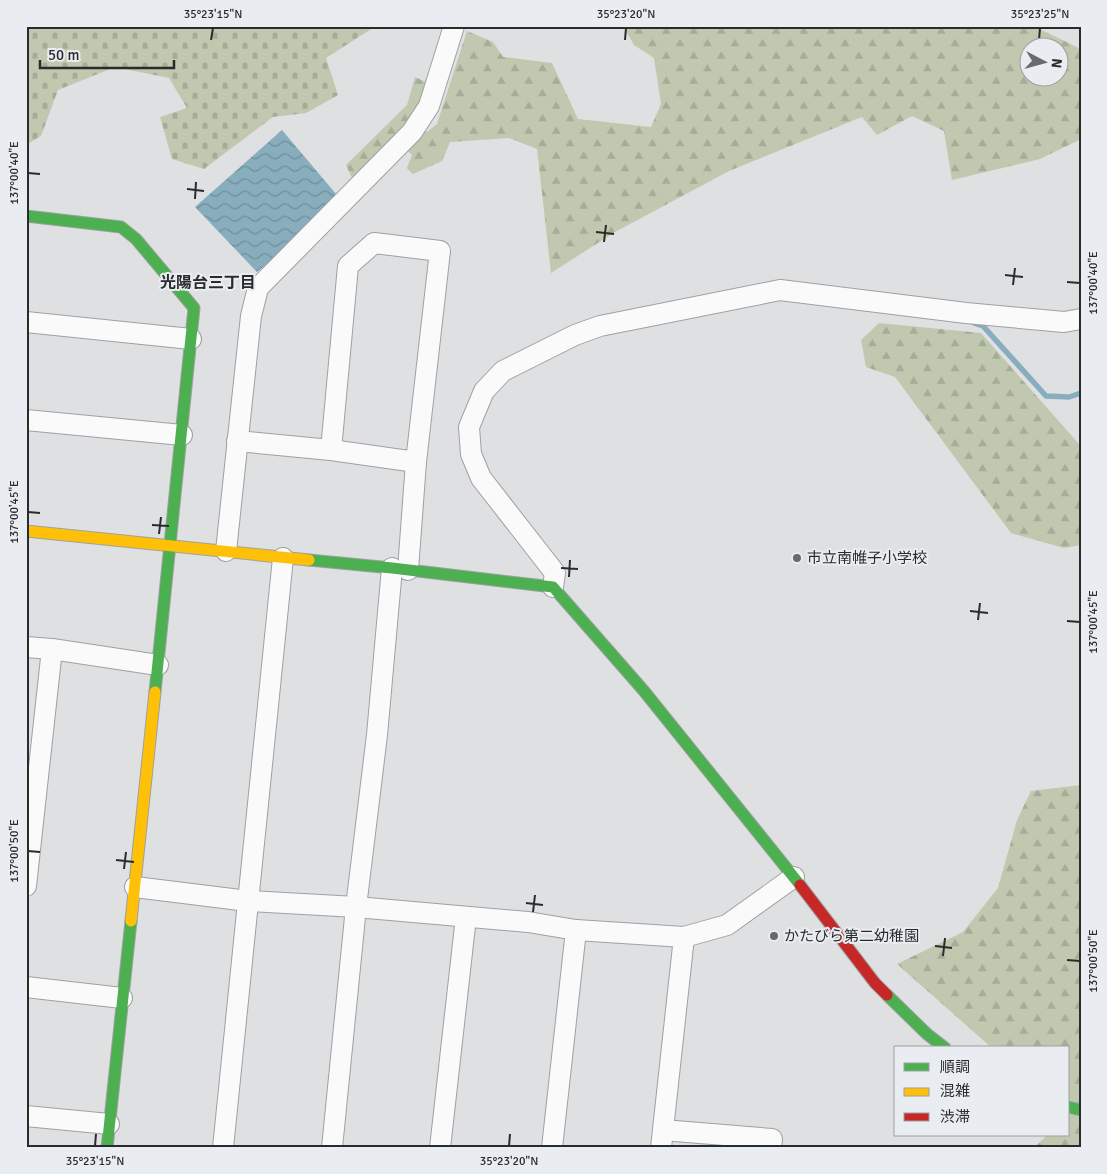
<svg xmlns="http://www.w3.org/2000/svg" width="1107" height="1174" font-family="Signika,'Noto Sans JP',sans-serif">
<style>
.forest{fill:url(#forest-firs);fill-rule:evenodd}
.cemetery{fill:url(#cemetery-stones)}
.water{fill:url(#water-waves)}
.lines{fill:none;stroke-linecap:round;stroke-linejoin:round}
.stream{stroke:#88aebe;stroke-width:5.5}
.street-casing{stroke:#9fa0a2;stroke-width:22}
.fast-casing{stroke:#9fa0a2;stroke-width:13}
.slow-casing{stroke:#9fa0a2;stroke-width:13}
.jam-casing{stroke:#9fa0a2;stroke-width:13}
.street{stroke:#fafafb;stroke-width:20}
.fast{stroke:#4caf50;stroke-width:11}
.slow{stroke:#ffc107;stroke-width:11}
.jam{stroke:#c62828;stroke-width:11}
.ticks{fill:none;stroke:#292b2c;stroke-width:2}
.poi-dot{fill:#686a6c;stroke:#e9edf1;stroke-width:2}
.labels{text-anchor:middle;stroke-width:4;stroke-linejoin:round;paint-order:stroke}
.poi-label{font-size:15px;fill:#292b2c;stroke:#e9edf1;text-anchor:start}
.neighbourhood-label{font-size:16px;font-weight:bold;fill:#292b2c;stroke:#e9edf1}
.neatline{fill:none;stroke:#292b2c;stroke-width:2}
.ticks-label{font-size:12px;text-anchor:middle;fill:#292b2c}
</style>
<defs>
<pattern id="forest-firs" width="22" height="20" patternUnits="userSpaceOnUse" patternTransform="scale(1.25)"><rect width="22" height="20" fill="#c0c8af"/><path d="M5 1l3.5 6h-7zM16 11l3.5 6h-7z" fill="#a5ac97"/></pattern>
<pattern id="cemetery-stones" width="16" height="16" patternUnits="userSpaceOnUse" patternTransform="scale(1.25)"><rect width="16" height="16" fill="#c1c8b0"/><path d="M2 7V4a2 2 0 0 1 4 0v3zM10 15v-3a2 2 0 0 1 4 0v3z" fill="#a6ac98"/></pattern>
<pattern id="water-waves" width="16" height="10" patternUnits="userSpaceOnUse" patternTransform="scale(1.25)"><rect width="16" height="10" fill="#88aebe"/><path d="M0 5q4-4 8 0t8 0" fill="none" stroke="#6f8e9b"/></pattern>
</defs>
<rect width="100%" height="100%" fill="#dee0e2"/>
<g class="forest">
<path d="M623,26H1033L1081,49V139L1040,159L952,180L944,131L912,116L877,135L862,117L729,171L615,232L551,273L537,149L509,138L450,142L442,161L413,174L407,168L412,155L398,141L352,178L346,165L407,105L415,77L430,84L414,122L427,132L437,124L467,31L493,42L503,57L552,63L578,119L651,127L661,104L654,58L634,45ZM1030,48H1060V78H1030Z"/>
<path d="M879,323L981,333L1079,444L1081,443V545L1064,548L1011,533L895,377L866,367L861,340Z"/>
<path d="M1081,785V1148H1034L1047,1135H1068V1048H992L897,964L963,932L998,888L1017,820L1031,791Z"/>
</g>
<path class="cemetery" d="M26,26H376L326,58L338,95L306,113L273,117L204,169L172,159L160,117L187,108L169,78L115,67L58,90L41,136L26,145Z"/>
<path class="water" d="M282,130L342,201L257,272L195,207Z"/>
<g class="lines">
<path class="stream" d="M974,323L983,326L1046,396L1069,397L1081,393"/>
<defs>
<g id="street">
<path d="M26,322L191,339"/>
<path d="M26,420L182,435"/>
<path d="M237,441L331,450L416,462"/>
<path d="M331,450L348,266L374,243L440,251L416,462L408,570"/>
<path d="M226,551L251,316L258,288L412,132L429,106L454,26"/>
<path d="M553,587L555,573L481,478L471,454L469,427L484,391L503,371L575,335L600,326L780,290L966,313L1064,322L1081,319"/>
<path d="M26,647L52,649L158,665"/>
<path d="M26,886L52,649"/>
<path d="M135,887L248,901L356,907L528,922L576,930L684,937L727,925L794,877"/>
<path d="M26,987L122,998"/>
<path d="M26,1116L109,1124"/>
<path d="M663,1130L772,1139L771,1148"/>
<path d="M223,1148L283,558"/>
<path d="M332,1148L356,907L377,735L392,568"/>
<path d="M440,1148L466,917"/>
<path d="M552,1148L576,930"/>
<path d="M661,1148L684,937"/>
</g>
<g id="fast">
<path d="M26,216L121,227L136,239L194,308L155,692"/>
<path d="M309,560L392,568L553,587L644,691L800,885"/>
<path d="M887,995L927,1034L945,1048"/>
<path d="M1068,1107L1081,1110"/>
<path d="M107,1148L131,921"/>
</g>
<g id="slow">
<path d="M26,531L309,560"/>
<path d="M131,921L155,692"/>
</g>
<path id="jam" d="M800,885L875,983L887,995"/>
</defs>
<use href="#street" class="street-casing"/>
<use href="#fast" class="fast-casing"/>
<use href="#slow" class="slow-casing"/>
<use href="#jam" class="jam-casing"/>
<use href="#street" class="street"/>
<use href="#fast" class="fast"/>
<use href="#slow" class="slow"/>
<use href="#jam" class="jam"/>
</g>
<path class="ticks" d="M211,40L213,28M625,40L626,28M1039,40L1040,28M28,173L40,174M187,189L204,191M195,199L196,182M596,232L614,234M604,242L606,225M1005,275L1023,277M1067,282L1080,283M1013,285L1015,268M28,512L40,513M152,525L169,526M159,534L161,517M561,568L578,569M569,577L570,560M970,611L988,613M978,620L980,603M1067,621L1080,622M28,851L40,852M116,860L134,862M124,869L126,852M526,903L543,905M533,912L535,895M935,946L952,948M943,956L945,938M1067,960L1080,961M95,1146L96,1134M509,1146L510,1134"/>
<g class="poi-dot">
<circle cx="797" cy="558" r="5"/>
<circle cx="774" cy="936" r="5"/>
</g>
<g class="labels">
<g class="poi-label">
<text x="807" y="563">市立南帷子小学校</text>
<text x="784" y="941">かたびら第二幼稚園</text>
</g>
<g class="neighbourhood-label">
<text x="208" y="288">光陽台三丁目</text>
</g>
</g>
<rect width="1107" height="1174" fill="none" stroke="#e9edf1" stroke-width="55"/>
<rect x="894" y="1046" width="175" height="90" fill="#e9edf1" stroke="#9c9fa2"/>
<rect x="904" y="1063" width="25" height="8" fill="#4caf50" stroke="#9c9fa2"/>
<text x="940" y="1072" font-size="15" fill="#292b2c">順調</text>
<rect x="904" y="1088" width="25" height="8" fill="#ffc107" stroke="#9c9fa2"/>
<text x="940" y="1096" font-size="15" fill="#292b2c">混雑</text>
<rect x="904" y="1113" width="25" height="8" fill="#c62828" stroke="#9c9fa2"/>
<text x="940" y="1122" font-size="15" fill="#292b2c">渋滞</text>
<g transform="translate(1044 62) rotate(96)"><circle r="24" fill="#e9edf1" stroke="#9c9fa2"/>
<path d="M0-4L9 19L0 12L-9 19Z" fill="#686a6c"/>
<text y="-8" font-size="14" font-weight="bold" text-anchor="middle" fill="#292b2c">N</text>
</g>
<path d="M40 60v8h134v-8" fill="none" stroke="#292b2c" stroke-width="2.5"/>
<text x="48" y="60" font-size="15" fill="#292b2c" stroke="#e9edf1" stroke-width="4" paint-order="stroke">50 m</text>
<rect x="28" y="28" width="1052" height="1118" class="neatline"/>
<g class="ticks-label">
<text x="213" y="18">35°23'15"N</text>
<text x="626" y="18">35°23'20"N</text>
<text x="1040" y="18">35°23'25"N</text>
<text transform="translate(14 173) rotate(-90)" y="4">137°00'40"E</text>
<text transform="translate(1093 283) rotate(-90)" y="4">137°00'40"E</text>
<text transform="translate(14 512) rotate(-90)" y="4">137°00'45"E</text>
<text transform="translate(1093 622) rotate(-90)" y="4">137°00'45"E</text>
<text transform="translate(14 851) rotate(-90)" y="4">137°00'50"E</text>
<text transform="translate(1093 961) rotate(-90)" y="4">137°00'50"E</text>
<text x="95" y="1165">35°23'15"N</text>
<text x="509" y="1165">35°23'20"N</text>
</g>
</svg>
